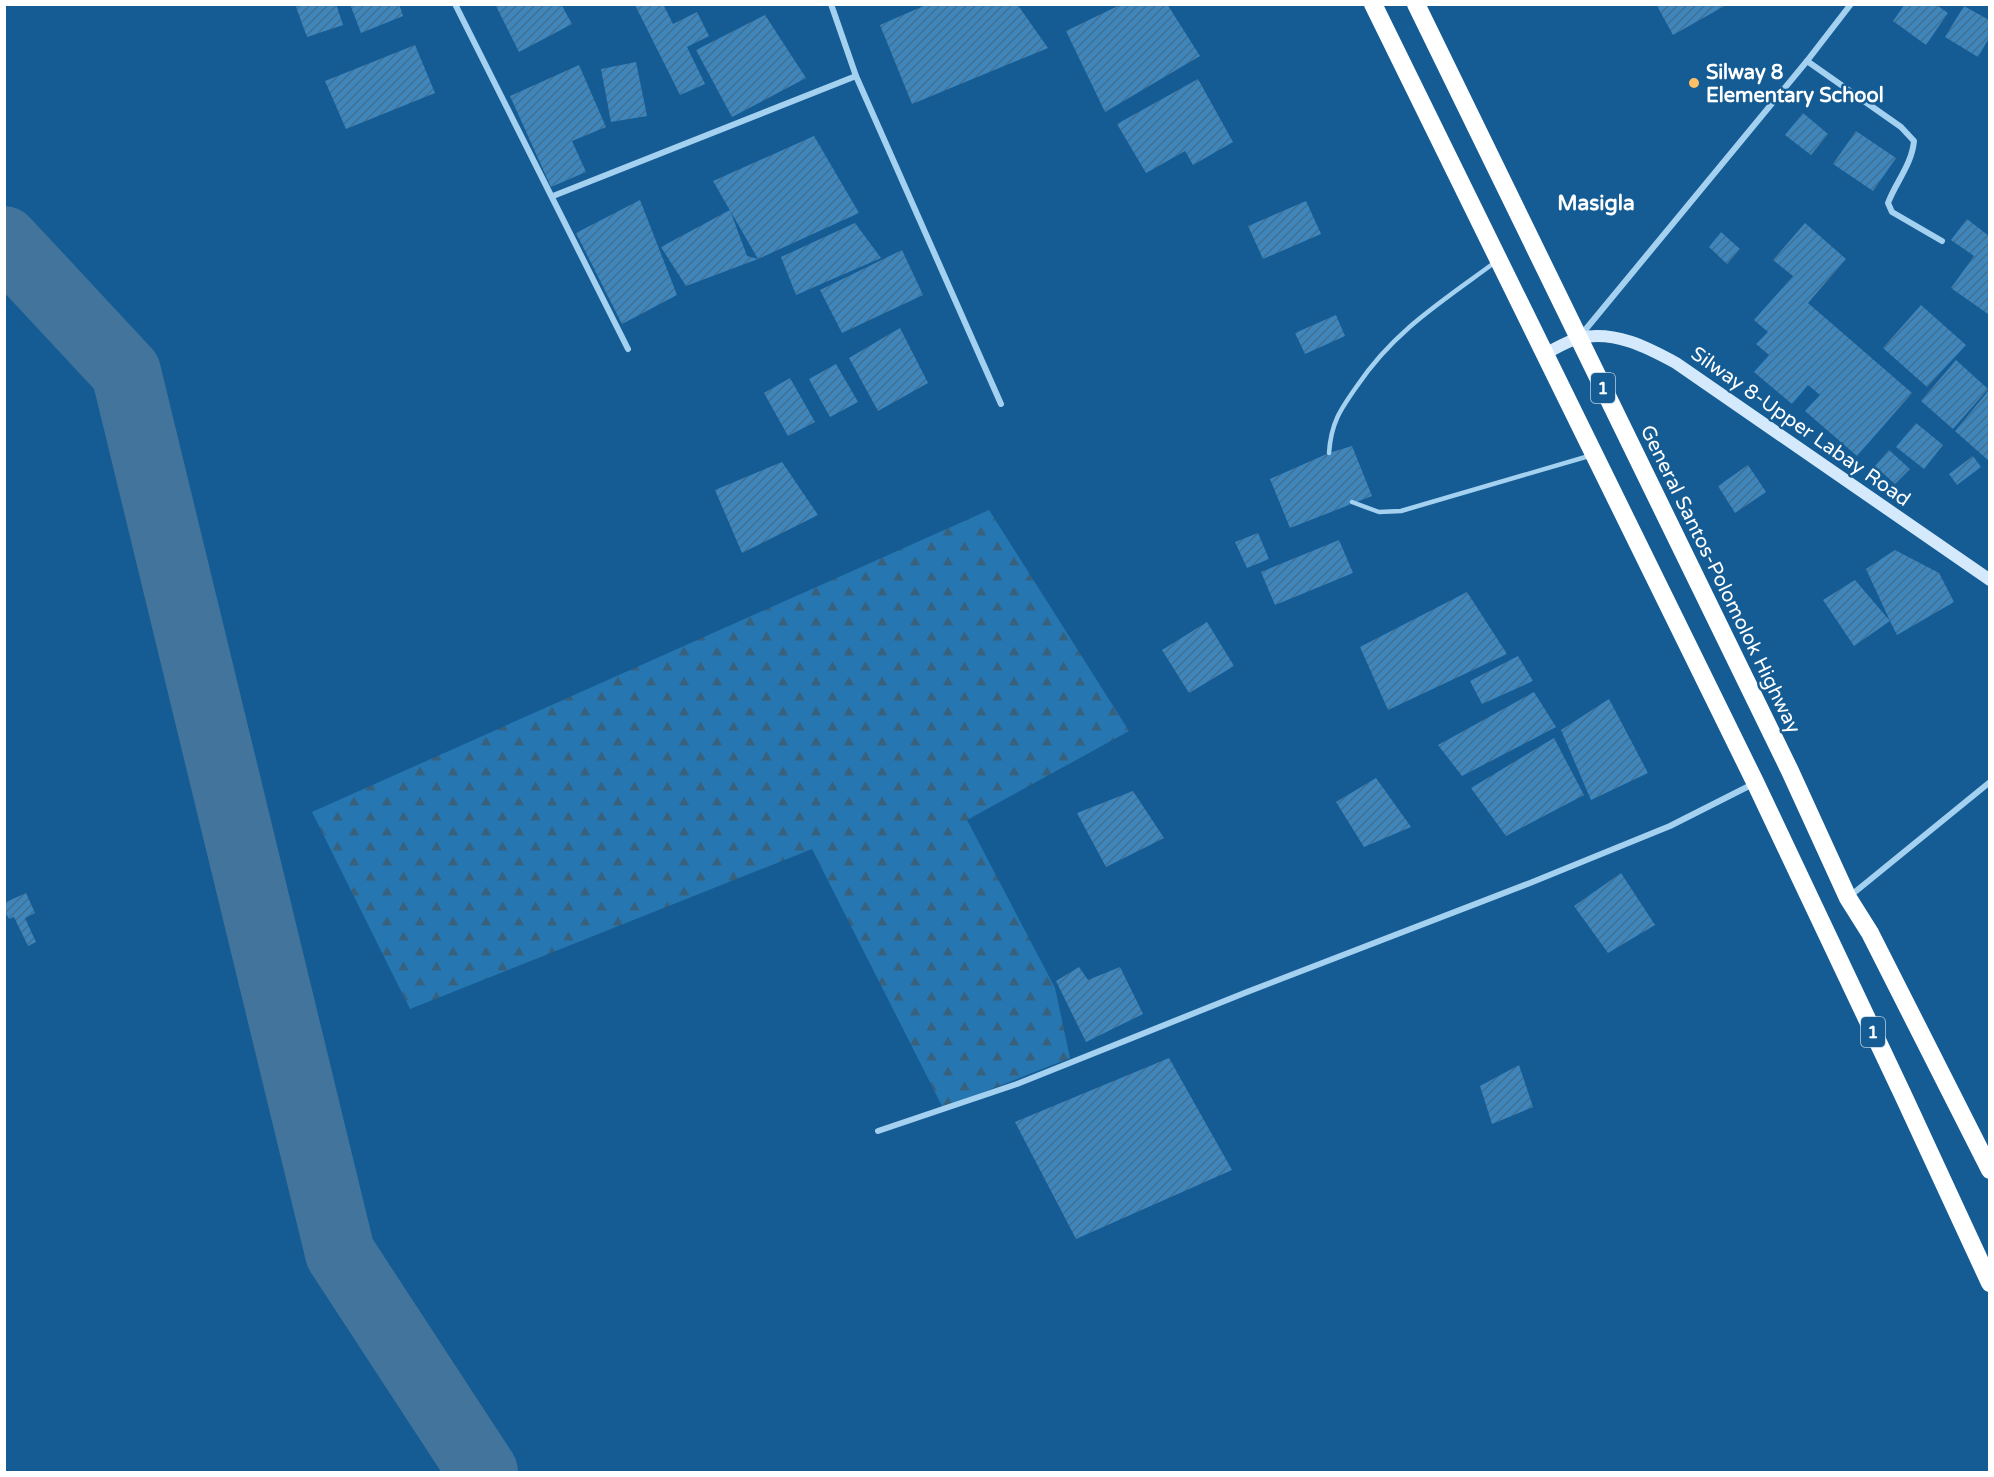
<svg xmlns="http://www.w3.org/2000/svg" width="1994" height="1477" font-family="'Varela Round',sans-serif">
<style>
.forest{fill:url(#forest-firs)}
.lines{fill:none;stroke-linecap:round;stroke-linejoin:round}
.river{stroke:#42749c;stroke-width:70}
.building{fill:url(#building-hatch)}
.lane{stroke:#a5d1f1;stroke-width:4.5}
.street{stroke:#a5d1f1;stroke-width:6}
.secondary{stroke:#d4eafc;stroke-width:12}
.highway{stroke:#fff;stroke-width:18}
.poi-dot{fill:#ffbf65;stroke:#155c94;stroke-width:2}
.labels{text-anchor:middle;stroke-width:5;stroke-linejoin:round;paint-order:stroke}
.shield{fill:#155c94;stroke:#b9cedf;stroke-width:1.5}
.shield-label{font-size:18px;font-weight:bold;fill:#fff}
.poi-label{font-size:20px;font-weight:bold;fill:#fff;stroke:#155c94;text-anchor:start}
.street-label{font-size:20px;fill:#fff;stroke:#155c94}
.neighbourhood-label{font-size:21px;font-weight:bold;fill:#fff;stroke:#155c94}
</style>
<defs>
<pattern id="forest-firs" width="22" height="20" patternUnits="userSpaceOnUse" patternTransform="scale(1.5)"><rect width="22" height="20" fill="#2576b1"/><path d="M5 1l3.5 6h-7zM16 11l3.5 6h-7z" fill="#38617e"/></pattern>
<pattern id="building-hatch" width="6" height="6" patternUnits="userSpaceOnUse" patternTransform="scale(1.5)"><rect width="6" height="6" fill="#3e86bc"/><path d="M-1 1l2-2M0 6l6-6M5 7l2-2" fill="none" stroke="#446f8f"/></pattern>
</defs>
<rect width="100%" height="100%" fill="#155c94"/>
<path class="forest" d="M989,510L1129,731L967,820L1055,988L1070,1058L943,1108L812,849L410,1009L312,812Z"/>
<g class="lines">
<path class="river" d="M4,241L126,372L340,1253L483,1472"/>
</g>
<g class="building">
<path d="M303,4H336L343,25L307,37L296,7Z"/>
<path d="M350,4H399L403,16L361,33Z"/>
<path d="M495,4H561L572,24L519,52Z"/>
<path d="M663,4L673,24L697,12L709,36L687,47L705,84L680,95L635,5Z"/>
<path d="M928,4H1017L1048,48L912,104L880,25Z"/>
<path d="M1122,4H1167L1200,56L1105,112L1066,31Z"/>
<path d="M1656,4H1728L1673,35Z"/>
<path d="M1905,4H1935L1948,13L1926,45L1893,21Z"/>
<path d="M1964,6L1989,20V38L1978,57L1945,37Z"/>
<path d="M765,15L806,78L732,117L696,50Z"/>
<path d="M415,45L435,93L346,129L325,81Z"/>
<path d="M636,62L647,116L611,122L601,69Z"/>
<path d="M579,65L606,127L572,141L586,172L551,187L510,96Z"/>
<path d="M1198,79L1233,142L1193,165L1185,151L1146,173L1117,124Z"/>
<path d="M1803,113L1828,134L1811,155L1785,135Z"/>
<path d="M1856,131L1896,158L1873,191L1833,164Z"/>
<path d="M814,136L859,213L758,259L713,181Z"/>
<path d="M640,200L677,295L622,324L576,233Z"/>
<path d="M1306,201L1321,234L1263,259L1248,226Z"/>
<path d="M730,210L747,256L758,259L686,286L661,247Z"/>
<path d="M1967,219L1989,236L1988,314L1951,288L1974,256L1951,240Z"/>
<path d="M855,223L881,258L796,295L781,257Z"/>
<path d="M1805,223L1846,259L1808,303L1912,393L1857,456L1805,411L1820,395L1808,385L1792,404L1754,372L1769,355L1756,344L1768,332L1754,320L1793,276L1773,260Z"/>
<path d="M1721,232L1740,249L1727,264L1709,247Z"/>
<path d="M902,250L923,295L842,333L820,290Z"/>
<path d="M1921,305L1966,345L1927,387L1883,348Z"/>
<path d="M1336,315L1345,336L1305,354L1295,333Z"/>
<path d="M900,328L928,383L878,411L849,358Z"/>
<path d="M1956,360L1988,389L1953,429L1921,401Z"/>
<path d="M836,364L858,402L830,417L809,379Z"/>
<path d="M790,378L815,422L788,436L764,393Z"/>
<path d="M1989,390V461L1955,431Z"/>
<path d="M1916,423L1943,445L1924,469L1896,447Z"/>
<path d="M1352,446L1372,496L1290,528L1270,479L1329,453Z"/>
<path d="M1889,450L1910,469L1895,484L1875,466Z"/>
<path d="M1973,456L1981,467L1957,485L1949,474Z"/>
<path d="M782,462L818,515L742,553L715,490Z"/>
<path d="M1748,465L1766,492L1735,513L1718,486Z"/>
<path d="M1258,533L1269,559L1247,568L1235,542Z"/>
<path d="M1339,540L1353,573L1275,605L1261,572Z"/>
<path d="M1895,550L1939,573L1954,602L1897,635L1890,621L1854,646L1823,600L1855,580L1890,621L1866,569Z"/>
<path d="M1467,592L1507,654L1388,710L1360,647Z"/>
<path d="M1207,622L1234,666L1189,693L1162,650Z"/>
<path d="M1518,656L1533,681L1482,704L1470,681Z"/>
<path d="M1534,692L1556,727L1462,776L1438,745Z"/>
<path d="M1609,699L1648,773L1591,800L1561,730Z"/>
<path d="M1554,738L1584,795L1506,836L1471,788Z"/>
<path d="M1376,778L1411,827L1364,847L1336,802Z"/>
<path d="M1133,791L1164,838L1106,867L1077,813Z"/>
<path d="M1621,873L1655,925L1608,953L1574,906Z"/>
<path d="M26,893L35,913L25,918L36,942L28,946L14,917L9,919L4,910V903Z"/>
<path d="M1079,967L1088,980L1120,967L1143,1014L1086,1042L1056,981Z"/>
<path d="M1169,1058L1232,1170L1076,1239L1015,1122Z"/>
<path d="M1519,1065L1533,1107L1492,1124L1480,1086Z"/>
</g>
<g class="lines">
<g class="lane">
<path d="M1329,453C1331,423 1340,410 1357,386C1394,331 1441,302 1494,263"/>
<path d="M1352,502L1379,512L1401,511L1589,456"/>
</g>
<g class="street">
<path d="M455,4L628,349"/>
<path d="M831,4L856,76L1001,404"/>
<path d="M1807,61L1901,127L1914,141C1912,164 1896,182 1888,203L1892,212L1942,241"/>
<path d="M553,196L856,76"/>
<path d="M1581,335L1807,61L1851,4"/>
<path d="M1850,896L1990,782"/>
<path d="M878,1131L1017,1084L1247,992L1530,883L1670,826L1755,783"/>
</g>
<path class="secondary" d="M1545,354C1555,349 1567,341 1579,338C1614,330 1647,347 1676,363L1990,580"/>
<g class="highway">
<path d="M1373,4L1755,782L1903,1095L1990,1283"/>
<path d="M1416,4L1790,771L1848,898L1870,933L1990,1170"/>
</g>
</g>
<circle class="poi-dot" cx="1694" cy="83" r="6"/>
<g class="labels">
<g class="shield">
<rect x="1591" y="373" width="24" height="30" rx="4.5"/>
<rect x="1861" y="1017" width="24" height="30" rx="4.5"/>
</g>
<g class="shield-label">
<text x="1603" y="394">1</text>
<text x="1873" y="1038">1</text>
</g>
<g class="poi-label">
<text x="1706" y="79">Silway 8<tspan x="1706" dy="23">Elementary School</tspan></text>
</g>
<g class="street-label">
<text transform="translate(1801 426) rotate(35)" y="7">Silway 8-Upper Labay Road</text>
<text transform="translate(1721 579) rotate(64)" y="7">General Santos-Polomolok Highway</text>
</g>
<g class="neighbourhood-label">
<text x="1596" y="210">Masigla</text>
</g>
</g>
<rect width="1994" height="1477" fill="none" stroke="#ffffff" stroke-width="12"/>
</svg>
